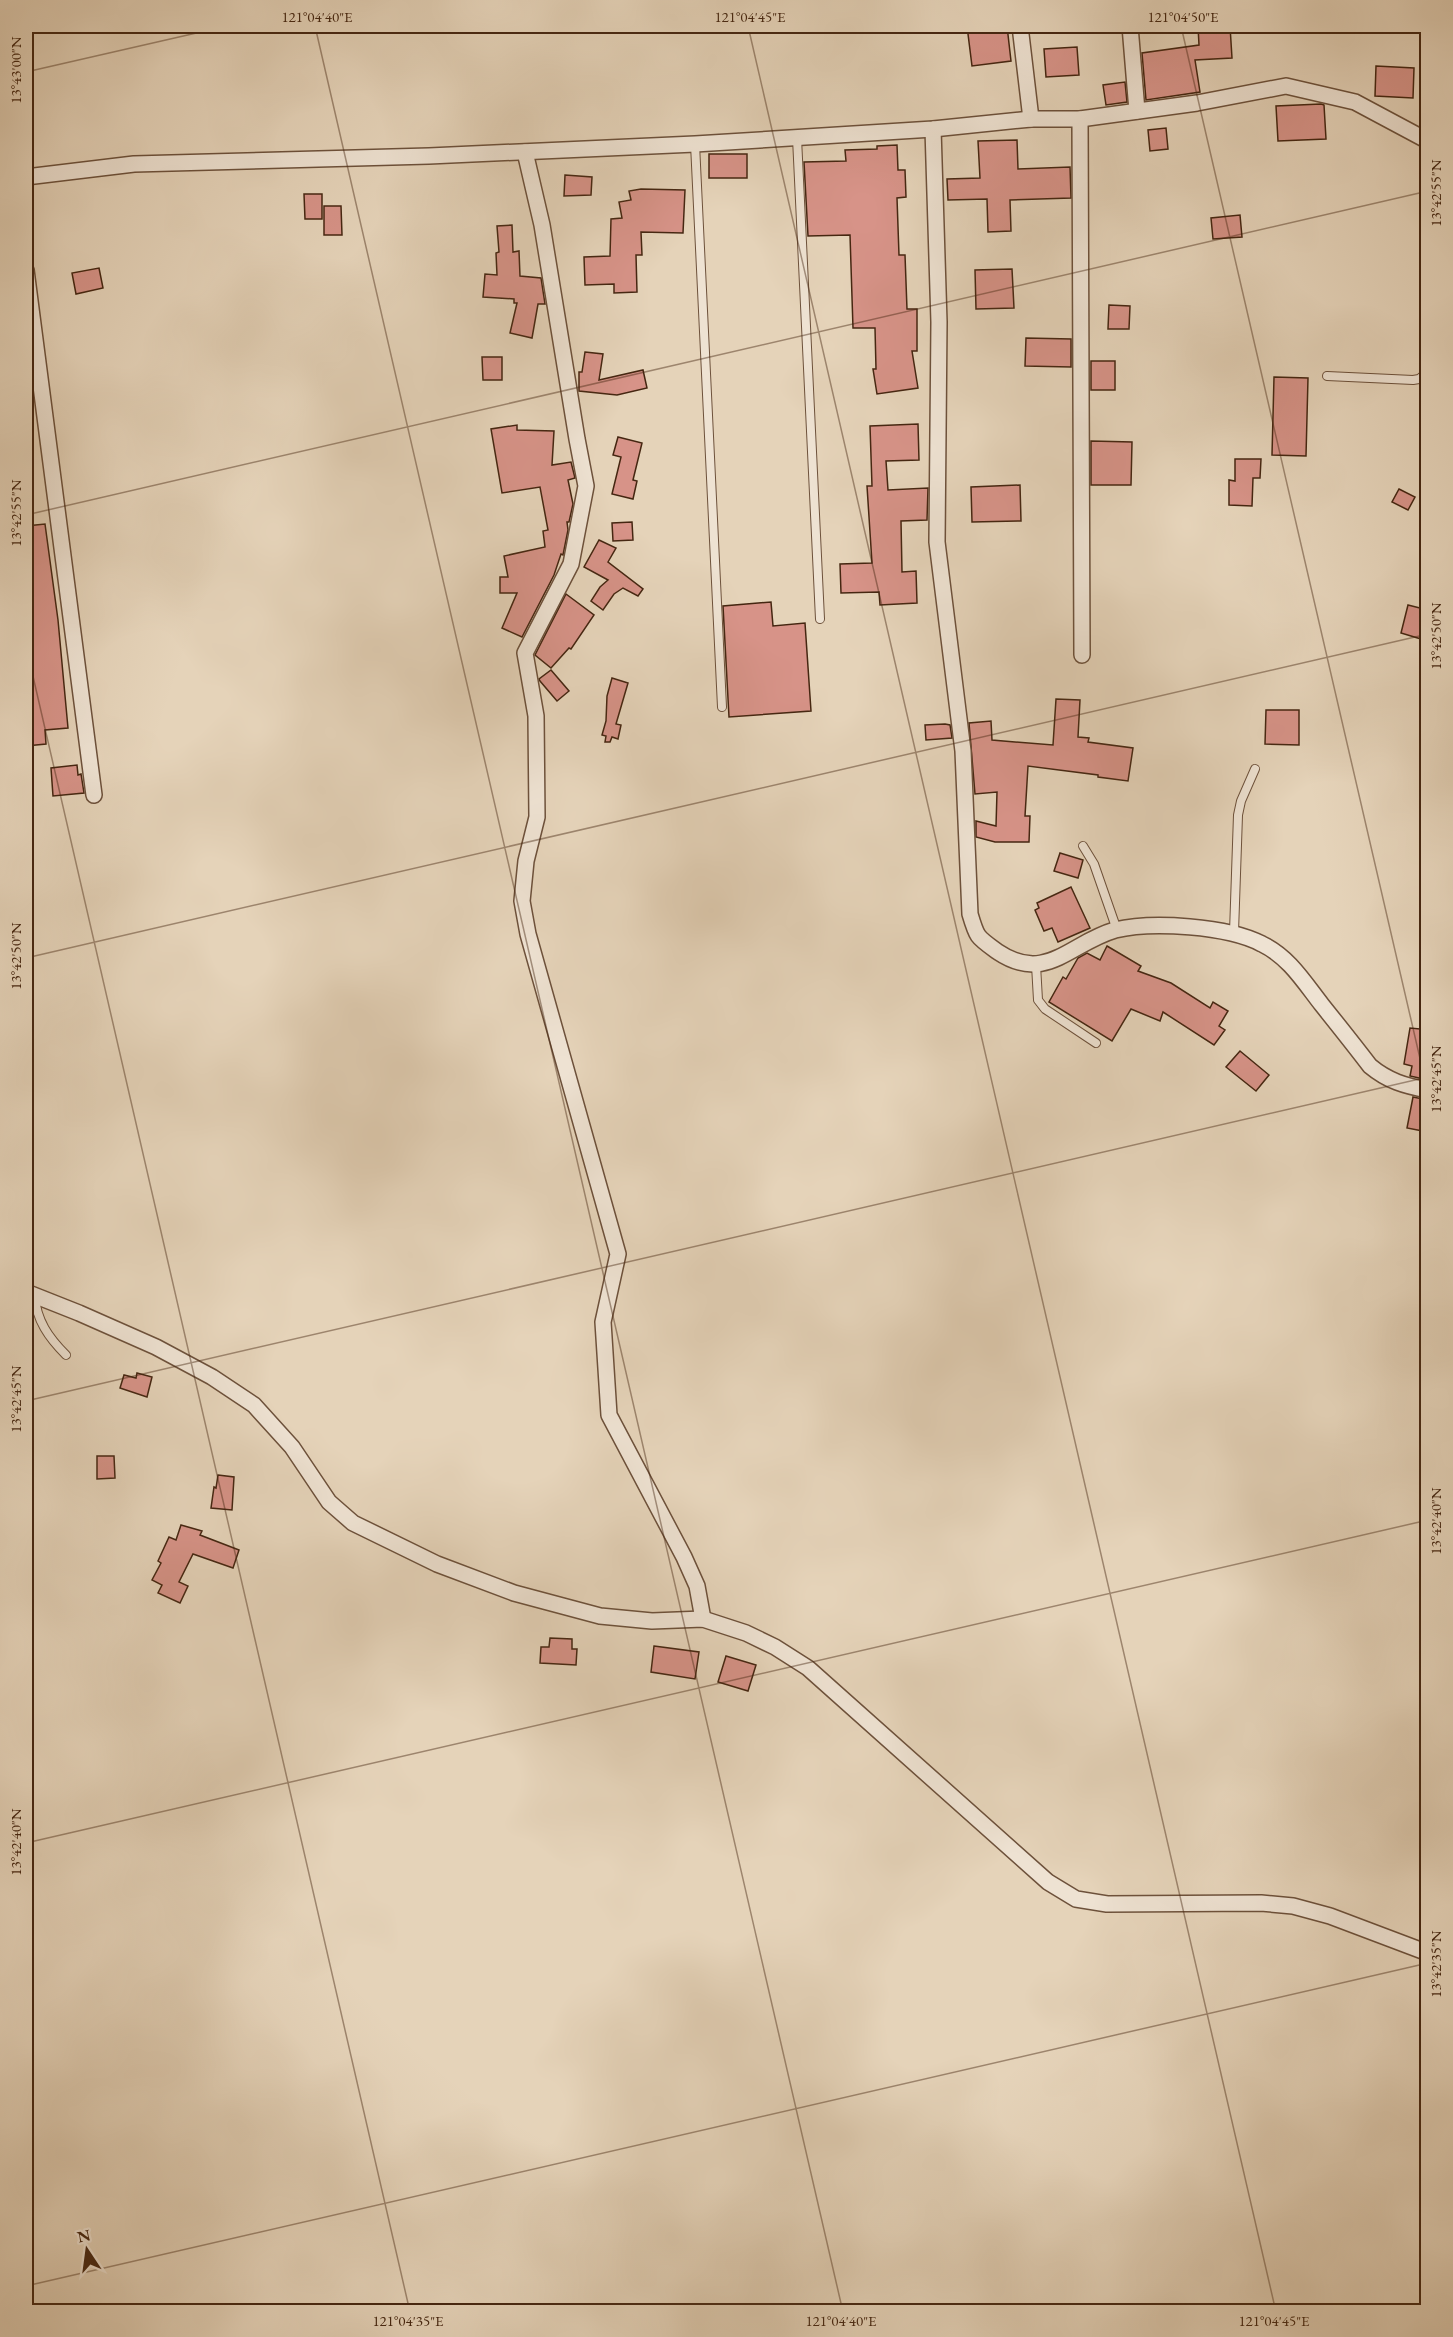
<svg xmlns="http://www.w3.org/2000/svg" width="1453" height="2337" font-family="'EB Garamond',serif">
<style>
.building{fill:#d79388;stroke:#452611;stroke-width:1.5}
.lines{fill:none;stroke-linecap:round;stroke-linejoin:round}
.service-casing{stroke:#6d513b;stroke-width:10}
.minor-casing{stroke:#6d513b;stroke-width:18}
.service{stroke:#eee2d2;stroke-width:8}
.minor{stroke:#eee2d2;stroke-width:15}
.ticks{fill:none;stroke:#452611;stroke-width:1.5;stroke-opacity:0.45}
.neatline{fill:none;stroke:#452611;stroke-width:2}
.ticks-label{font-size:15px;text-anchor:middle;fill:#452611}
</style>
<rect width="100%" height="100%" fill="#e5d3b9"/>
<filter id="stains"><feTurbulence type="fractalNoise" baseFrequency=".00333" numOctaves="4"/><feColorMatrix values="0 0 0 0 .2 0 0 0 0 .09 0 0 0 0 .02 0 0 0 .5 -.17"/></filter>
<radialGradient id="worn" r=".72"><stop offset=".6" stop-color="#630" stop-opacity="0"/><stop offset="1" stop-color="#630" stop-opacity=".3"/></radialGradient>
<g class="building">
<path d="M967,26H1007L1011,61L972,66Z"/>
<path d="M1198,26H1230L1232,58L1195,60L1200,92L1146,100L1142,53L1199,45Z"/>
<path d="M1077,47L1079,75L1046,77L1044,49Z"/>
<path d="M1376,66L1414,68L1413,98L1375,96Z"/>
<path d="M1125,82L1127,102L1106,105L1103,85Z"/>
<path d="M1321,104L1324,105L1326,139L1278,141L1276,106Z"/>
<path d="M1166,128L1168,149L1150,151L1148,130Z"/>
<path d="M1017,140L1018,169L1070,167L1071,198L1010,200L1011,231L988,232L987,199L948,200L947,179L980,178L978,141Z"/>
<path d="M897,145L898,170H905L906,197L897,198L899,255H905L907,309H917V351H912L918,388L877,394L873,369H876L875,328H853L850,235L808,236L804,162L846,161L845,150L877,149V146Z"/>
<rect x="709" y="154" width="38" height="24"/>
<path d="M565,175L592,177L591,195L564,196Z"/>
<path d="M641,189L685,190L683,233L641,232L642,255H636L637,292L614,293V284L585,285L584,257L610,256L611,219L622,218L619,202L631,200L629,191Z"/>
<path d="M304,194H322V219H305Z"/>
<path d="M324,206H341L342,235H324Z"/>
<path d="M1240,215L1242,237L1213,239L1211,218Z"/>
<path d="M512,225L513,252L519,251L520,276L541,278L545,304H538L532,338L510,333L517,303H514V299L483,297L485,274L497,275L496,253L499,252L497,226Z"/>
<path d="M99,268L103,288L76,294L72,273Z"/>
<path d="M1012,269L1014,308L976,309L975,270Z"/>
<path d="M1109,305L1130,306L1129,329H1108Z"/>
<path d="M1026,338L1071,339V367L1025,366Z"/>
<path d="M585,352L603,354L599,380L643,370L647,388L617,395L579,391V372H582Z"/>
<path d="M482,357H502V380H483Z"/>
<rect x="1091" y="361" width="24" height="29"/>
<path d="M1274,377L1308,378L1306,456L1272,455Z"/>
<path d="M918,424L919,460L886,461L888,490L928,488L927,520L901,521L902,572L916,571L917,603L880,605L879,592L841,593L840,564L872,563L867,486H872L870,426Z"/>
<path d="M517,425V430L554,431L552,465L571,462L575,478L568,480L573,504L569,522H567L568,530L563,555L561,554L554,575L522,637L502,628L517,593H500V577H508L504,556L545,547L543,531L548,530L540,487L502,493L491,429Z"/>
<path d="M618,437L642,443L633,480L637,481L633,499L612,494L621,457L613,455Z"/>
<path d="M1091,441L1132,442L1131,485H1091Z"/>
<path d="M1235,459H1261L1260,478H1253L1252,506L1229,505V480L1235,481Z"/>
<path d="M1020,485L1021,521L972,522L971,487Z"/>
<path d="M1399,489L1415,497L1408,510L1392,502Z"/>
<path d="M632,522L633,540L613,541L612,523Z"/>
<path d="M45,524L58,620L68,728L45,730L46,744L26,746V621H31L26,565V526Z"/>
<path d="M599,540L616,548L608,562L643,589L638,596L623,588L614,594L603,610L591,601L600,587L608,580L584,567Z"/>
<path d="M566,594L594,615L571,649L569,648L551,668L535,655Z"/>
<path d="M771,602L773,626L805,623L811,711L729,717L723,606Z"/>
<path d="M1408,605L1428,610L1421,639L1401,633Z"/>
<path d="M551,670L569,691L557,701L540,681L539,679Z"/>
<path d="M612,678L628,683L616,724L621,725L618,739L612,737L610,742H605L606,736L602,735L606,721L607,696Z"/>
<path d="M1056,699L1080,700L1078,737L1089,738L1088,742L1133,748L1128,781L1098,777V775L1028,766L1025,816H1030L1029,842H995L976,837V821L996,826L997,792L975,794L969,723L991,721L992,740L1053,745Z"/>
<path d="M1266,710H1299V745L1265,744Z"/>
<path d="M945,724L950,725L952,738L926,740L925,725Z"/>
<path d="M77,765L78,775L81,774L84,793L53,796L51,768Z"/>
<path d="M1060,853L1083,860L1078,878L1054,871Z"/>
<path d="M1071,887L1090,928L1058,942L1052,928L1044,931L1035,910L1039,908L1037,903Z"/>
<path d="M1107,946L1141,966L1138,971L1171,983L1210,1008L1213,1002L1228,1011L1219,1026L1225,1030L1214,1045L1163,1012L1160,1021L1131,1009L1112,1041L1049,1002L1063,977L1066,979L1078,958L1087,953L1100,960Z"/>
<path d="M1421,1025L1428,1026V1080L1410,1076L1412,1066L1404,1064L1410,1028L1420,1029Z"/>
<path d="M1240,1051L1269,1075L1256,1091L1226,1067Z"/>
<path d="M1413,1097L1428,1100V1132L1407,1128Z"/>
<path d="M137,1373L152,1377L147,1397L120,1388L124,1375L136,1378Z"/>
<path d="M97,1456H114L115,1478L97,1479Z"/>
<path d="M218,1475L234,1477L232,1510L211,1508L214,1487L216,1488Z"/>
<path d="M181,1525L202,1531L200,1535L239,1550L233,1568L193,1554L179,1582L188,1586L180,1603L158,1593L162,1585L152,1580L161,1563L158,1561L169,1537L176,1540Z"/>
<path d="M550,1638L572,1639V1649H577L576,1665L540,1663L541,1647H549Z"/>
<path d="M654,1646L699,1652L695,1679L651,1672Z"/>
<path d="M726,1656L756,1665L748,1691L718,1682Z"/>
</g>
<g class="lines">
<defs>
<g id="service">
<path d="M797,138L820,619"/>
<path d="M695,144L722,707"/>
<path d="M1327,376L1413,380L1419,379L1428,372"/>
<path d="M1083,846L1094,864L1117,930"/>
<path d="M1234,932L1238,815L1241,801L1255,769"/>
<path d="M1036,965L1038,1000L1045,1009L1096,1043"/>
<path d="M35,1296C36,1320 49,1338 66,1355"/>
</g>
<g id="minor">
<path d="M1020,26L1031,119"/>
<path d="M1130,26L1137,111"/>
<path d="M1080,119L1082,655"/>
<path d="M933,129L939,322L937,542L963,751L970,914C977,938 977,937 998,952C1046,984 1070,943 1115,930C1152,921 1228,926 1262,944C1289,957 1304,982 1322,1005C1338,1025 1354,1045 1370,1066C1388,1081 1405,1086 1428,1090"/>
<path d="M525,152L542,225L577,439L586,486L571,564L525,653L536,716L537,817L526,861L522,901L528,934L618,1254L603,1322L609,1415L684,1557L697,1586L703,1619"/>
<path d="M26,177L134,164L429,156L695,144L933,129L1031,119H1080L1197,103L1286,86L1355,102L1428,141"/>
<path d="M26,270L94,795"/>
<path d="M26,1292L79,1313L156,1347L212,1377L254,1405L292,1447L329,1502L353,1523L437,1564L514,1593L600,1616L652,1621L703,1619L746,1633L775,1647L808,1668L1048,1882L1076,1899L1107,1904L1261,1903L1293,1906L1330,1916L1428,1953"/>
</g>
</defs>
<use href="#service" class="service-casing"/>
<use href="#minor" class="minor-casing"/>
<use href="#service" class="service"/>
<use href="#minor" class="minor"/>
</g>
<path class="ticks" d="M315,26L843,2312M748,26L1276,2312M1181,26L1428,1093M26,72L227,26M26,515L1428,191M26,646L410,2312M26,958L1428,634M26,1401L1428,1077M26,1843L1428,1520M26,2286L1428,1963"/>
<rect width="1453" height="2337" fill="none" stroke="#e5d3b9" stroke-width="66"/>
<g transform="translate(87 2250) rotate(347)" stroke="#eee2d2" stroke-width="4.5" paint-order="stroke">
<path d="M0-4.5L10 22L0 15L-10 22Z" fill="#452611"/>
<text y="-9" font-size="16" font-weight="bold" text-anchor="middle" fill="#452611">N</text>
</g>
<rect x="33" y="33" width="1387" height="2271" class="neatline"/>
<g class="ticks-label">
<text x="317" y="22">121°04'40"E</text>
<text x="750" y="22">121°04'45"E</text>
<text x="1183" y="22">121°04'50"E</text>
<text transform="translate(16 70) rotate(-90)" y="5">13°43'00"N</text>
<text transform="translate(1436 193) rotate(-90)" y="5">13°42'55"N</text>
<text transform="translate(16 513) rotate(-90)" y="5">13°42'55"N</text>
<text transform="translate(1436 636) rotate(-90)" y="5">13°42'50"N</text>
<text transform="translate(16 956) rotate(-90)" y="5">13°42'50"N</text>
<text transform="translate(1436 1079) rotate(-90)" y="5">13°42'45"N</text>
<text transform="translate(16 1399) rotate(-90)" y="5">13°42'45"N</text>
<text transform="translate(1436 1521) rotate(-90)" y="5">13°42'40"N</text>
<text transform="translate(16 1842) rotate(-90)" y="5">13°42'40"N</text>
<text transform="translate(1436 1964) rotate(-90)" y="5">13°42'35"N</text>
<text x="408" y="2326">121°04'35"E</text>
<text x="841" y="2326">121°04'40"E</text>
<text x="1274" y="2326">121°04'45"E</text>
</g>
<rect width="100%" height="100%" filter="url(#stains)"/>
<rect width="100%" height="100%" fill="url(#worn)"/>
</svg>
